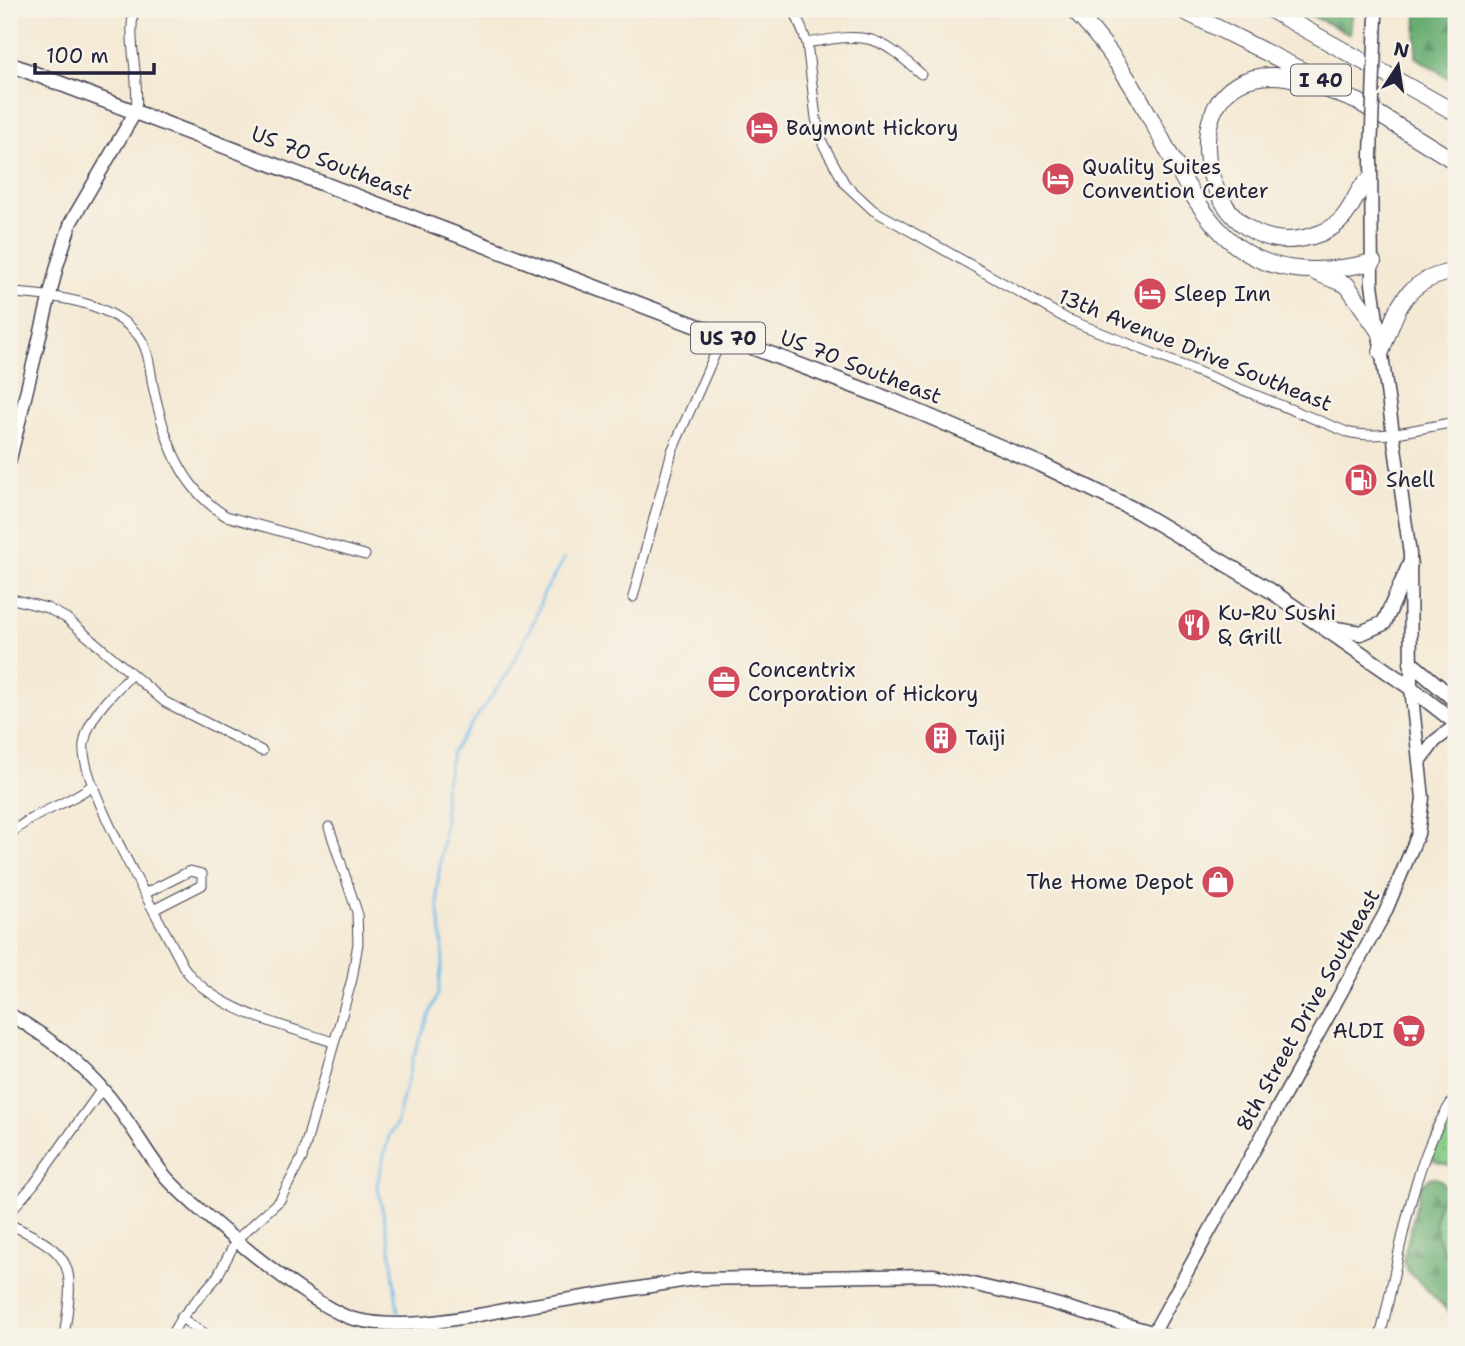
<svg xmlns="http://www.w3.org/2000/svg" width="1465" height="1346" font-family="'Shantell Sans',sans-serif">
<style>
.grass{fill:url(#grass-dots);stroke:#527660;stroke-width:2}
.forest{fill:url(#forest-firs);stroke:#466856;stroke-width:2}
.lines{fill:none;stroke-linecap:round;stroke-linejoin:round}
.stream{stroke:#71bcea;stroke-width:2.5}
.street-casing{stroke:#424052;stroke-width:11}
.secondary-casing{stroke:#424052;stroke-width:15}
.primary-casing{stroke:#424052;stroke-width:17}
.highway-casing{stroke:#424052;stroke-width:18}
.street{stroke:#fff;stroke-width:9}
.secondary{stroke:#fff;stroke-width:12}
.primary{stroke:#fff;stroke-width:14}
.highway{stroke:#fff;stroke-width:16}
.secondary-bridge-casing{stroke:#424052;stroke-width:15;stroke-linecap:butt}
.secondary-bridge{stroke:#fff;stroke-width:12}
.labels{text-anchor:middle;stroke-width:5;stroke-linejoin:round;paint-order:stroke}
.shield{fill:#f7f3e8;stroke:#62616f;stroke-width:2}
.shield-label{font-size:19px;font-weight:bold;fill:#22223b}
.poi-label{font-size:21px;fill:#22223b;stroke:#f7f3e8;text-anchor:start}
.street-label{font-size:21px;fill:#22223b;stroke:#f7f3e8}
</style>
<defs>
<pattern id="grass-dots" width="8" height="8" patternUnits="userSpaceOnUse" patternTransform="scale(1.75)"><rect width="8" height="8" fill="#82c984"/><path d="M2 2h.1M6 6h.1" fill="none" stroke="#70ac73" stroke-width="1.8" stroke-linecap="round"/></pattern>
<pattern id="forest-firs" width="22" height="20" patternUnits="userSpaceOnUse" patternTransform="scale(1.75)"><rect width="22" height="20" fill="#69ad72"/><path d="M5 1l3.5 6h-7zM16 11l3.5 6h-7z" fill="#568c5f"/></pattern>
</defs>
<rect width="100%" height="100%" fill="#f7f3e8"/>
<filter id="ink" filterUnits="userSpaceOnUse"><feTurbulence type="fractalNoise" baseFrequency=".0143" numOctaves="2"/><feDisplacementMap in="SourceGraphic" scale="14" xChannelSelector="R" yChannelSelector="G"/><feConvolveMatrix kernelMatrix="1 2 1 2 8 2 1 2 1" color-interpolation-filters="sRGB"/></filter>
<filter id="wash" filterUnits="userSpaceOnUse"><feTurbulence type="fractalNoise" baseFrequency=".00686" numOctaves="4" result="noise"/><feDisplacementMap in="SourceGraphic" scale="28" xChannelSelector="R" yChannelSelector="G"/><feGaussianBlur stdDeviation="1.57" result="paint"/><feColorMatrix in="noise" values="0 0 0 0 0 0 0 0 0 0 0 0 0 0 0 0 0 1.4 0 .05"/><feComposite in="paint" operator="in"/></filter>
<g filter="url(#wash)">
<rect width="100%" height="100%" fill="#f4e9d4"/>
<g class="grass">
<path d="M1456,1101V1167L1434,1161C1425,1141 1446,1117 1456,1101Z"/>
<path d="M1447,1188L1456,1205V1267C1439,1253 1430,1226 1439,1203C1441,1197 1445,1195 1447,1188Z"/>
</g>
<g class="forest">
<path d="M1298,9H1353L1350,34H1349Z"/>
<path d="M1417,9H1456V83L1416,57Z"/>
<path d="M1432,1177L1441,1180L1447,1188C1445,1195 1441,1197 1439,1203C1430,1226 1439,1253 1456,1267V1319L1407,1270L1403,1261L1421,1185Z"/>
</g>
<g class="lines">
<g class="stream">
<path d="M398,1312L390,1247L377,1184L389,1135L396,1125L413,1058L438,993L443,956L437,889L445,822L444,792L452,752L508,673L535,619L543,595L564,559"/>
<path d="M399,1336V1337"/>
</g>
</g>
</g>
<g filter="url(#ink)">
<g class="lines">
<defs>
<g id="street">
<path d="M134,9C127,44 140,76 136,111"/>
<path d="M794,9L807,43L816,118L823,144L845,184L873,210L1067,319L1347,432C1380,441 1422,427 1456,422"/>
<path d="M807,43C866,33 876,33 921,74"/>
<path d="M9,293C51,295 108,300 138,335C149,349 150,369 153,386C164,437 179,487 226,516L365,555"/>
<path d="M633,597L672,451L723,336"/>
<path d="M9,598L47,608L66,618L165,702L262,751"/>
<path d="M132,674C113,693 88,716 84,744C78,782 162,923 183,966C212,1010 285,1026 333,1042"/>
<path d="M9,836C31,812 66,806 91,786"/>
<path d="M146,893L190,871L202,874V885L155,909"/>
<path d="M9,1213L34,1184L102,1089"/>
<path d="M9,1224C77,1255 74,1267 64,1337"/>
<path d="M181,1318L210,1337"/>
<path d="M433,1321L435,1337"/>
<path d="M170,1337L181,1318L217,1277L237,1239L280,1200L302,1158L352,979L358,943L357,912L329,827"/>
<path d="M1380,1337C1399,1263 1411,1157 1456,1096"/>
</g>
<g id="secondary">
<path d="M9,463L57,266L71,222L136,111"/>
<path d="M1421,760L1435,741L1456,725"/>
<path d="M9,1014C51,1038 91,1071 120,1111C136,1132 148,1155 165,1176C194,1209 314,1309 354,1319C407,1332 464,1317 516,1308C576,1298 635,1289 694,1279L934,1275L1045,1301L1169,1337"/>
<path d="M1151,1337L1385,913L1418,834L1423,798L1411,688L1410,554L1372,284L1371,155"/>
</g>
<g id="primary">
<path d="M9,64L891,400L1040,464L1137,511L1271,591L1411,688L1456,723"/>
<path d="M1330,628L1361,633L1384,623L1410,564"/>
<path d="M1411,663L1456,701"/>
</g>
<g id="highway">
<path d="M1072,9C1104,40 1129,78 1150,117C1205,221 1235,295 1373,262"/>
<path d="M1180,9L1315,77"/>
<path d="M1269,9L1456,113"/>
<path d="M1359,102C1331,92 1302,76 1272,76C1160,76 1203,279 1321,233C1354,220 1352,192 1369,180"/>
<path d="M1362,104L1456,162"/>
<path d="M1317,273L1347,285L1378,330"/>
<path d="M1381,352C1398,307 1403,280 1456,271"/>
</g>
</defs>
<use href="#street" class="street-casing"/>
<use href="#secondary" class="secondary-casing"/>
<use href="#primary" class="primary-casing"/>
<use href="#highway" class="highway-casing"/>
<use href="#street" class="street"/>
<use href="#secondary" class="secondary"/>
<use href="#primary" class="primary"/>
<use href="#highway" class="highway"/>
<defs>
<path id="secondary-bridge" d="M1371,155L1376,15"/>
</defs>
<use href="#secondary-bridge" class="secondary-bridge-casing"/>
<use href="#secondary-bridge" class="secondary-bridge"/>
</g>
</g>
<defs>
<symbol id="hotel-disc" viewBox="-11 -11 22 22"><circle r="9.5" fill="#d1495b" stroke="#f7f3e8"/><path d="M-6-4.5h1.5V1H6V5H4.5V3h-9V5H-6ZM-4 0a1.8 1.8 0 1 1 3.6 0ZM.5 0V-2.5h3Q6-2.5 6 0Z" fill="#fff"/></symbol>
<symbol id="fuel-disc" viewBox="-11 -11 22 22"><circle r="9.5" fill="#d1495b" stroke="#f7f3e8"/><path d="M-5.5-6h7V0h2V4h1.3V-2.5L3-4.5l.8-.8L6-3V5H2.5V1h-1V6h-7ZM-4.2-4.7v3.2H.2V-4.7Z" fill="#fff"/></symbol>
<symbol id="restaurant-disc" viewBox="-11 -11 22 22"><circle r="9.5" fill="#d1495b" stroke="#f7f3e8"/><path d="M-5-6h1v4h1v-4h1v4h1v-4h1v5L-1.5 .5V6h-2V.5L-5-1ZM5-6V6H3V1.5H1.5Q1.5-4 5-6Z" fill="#fff"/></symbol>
<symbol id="office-disc" viewBox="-11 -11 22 22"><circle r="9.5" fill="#d1495b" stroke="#f7f3e8"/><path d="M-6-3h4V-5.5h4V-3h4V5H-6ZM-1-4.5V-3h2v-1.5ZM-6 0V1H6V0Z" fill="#fff"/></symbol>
<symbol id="building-disc" viewBox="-11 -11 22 22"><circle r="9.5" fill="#d1495b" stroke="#f7f3e8"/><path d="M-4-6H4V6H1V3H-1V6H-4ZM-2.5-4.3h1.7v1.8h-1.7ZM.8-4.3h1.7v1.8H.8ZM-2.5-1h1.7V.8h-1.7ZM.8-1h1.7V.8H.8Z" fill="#fff"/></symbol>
<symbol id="shop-disc" viewBox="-11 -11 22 22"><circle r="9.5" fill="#d1495b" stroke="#f7f3e8"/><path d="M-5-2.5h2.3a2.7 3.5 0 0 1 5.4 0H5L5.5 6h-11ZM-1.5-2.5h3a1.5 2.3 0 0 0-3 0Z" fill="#fff"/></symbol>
<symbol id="supermarket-disc" viewBox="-11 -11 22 22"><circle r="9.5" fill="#d1495b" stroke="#f7f3e8"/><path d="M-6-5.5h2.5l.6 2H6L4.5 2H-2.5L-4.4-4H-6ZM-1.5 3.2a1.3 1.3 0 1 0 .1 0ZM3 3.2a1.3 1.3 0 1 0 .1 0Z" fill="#fff"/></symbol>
</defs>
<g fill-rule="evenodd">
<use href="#hotel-disc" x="743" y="109" width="38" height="38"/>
<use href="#hotel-disc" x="1039" y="160" width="38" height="38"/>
<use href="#hotel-disc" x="1131" y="275" width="38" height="38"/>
<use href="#fuel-disc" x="1342" y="461" width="38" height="38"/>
<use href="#restaurant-disc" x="1175" y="606" width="38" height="38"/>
<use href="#office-disc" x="705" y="663" width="38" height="38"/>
<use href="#building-disc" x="922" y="719" width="38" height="38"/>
<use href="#shop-disc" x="1199" y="863" width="38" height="38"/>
<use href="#supermarket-disc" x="1390" y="1012" width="38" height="38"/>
</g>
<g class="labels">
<g class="shield">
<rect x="1291" y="64.5" width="60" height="31" rx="5"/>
<rect x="691" y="322.5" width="74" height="31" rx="5"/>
</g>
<g class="shield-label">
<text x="1321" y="87">I 40</text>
<text x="728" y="345">US 70</text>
</g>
<g class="poi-label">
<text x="786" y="135">Baymont Hickory</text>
<text x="1082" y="174">Quality Suites<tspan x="1082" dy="24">Convention Center</tspan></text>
<text x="1174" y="301">Sleep Inn</text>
<text x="1386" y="487">Shell</text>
<text x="1218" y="620">Ku-Ru Sushi<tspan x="1218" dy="24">&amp; Grill</tspan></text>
<text x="748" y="677">Concentrix<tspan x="748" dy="24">Corporation of Hickory</tspan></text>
<text x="965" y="745">Taiji</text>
<text x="1194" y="889" text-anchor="end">The Home Depot</text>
<text x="1384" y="1038" text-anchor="end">ALDI</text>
</g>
<g class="street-label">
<text transform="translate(332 163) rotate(21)" y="7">US 70 Southeast</text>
<text transform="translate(1195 350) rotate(22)" y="7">13th Avenue Drive Southeast</text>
<text transform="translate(861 367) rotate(21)" y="7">US 70 Southeast</text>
<text transform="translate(1308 1010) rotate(-61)" y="7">8th Street Drive Southeast</text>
</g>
</g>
<rect width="1465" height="1346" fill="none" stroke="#f7f3e8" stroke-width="35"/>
<g transform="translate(1398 66) rotate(12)" stroke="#f7f3e8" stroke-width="5" paint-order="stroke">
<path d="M0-5L12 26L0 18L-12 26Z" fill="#22223b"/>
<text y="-10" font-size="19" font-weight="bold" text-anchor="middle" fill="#22223b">N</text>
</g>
<path d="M35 63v10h119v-10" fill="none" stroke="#22223b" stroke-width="3.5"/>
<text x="46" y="63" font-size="21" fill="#22223b" stroke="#f7f3e8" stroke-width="5" paint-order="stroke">100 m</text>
</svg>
